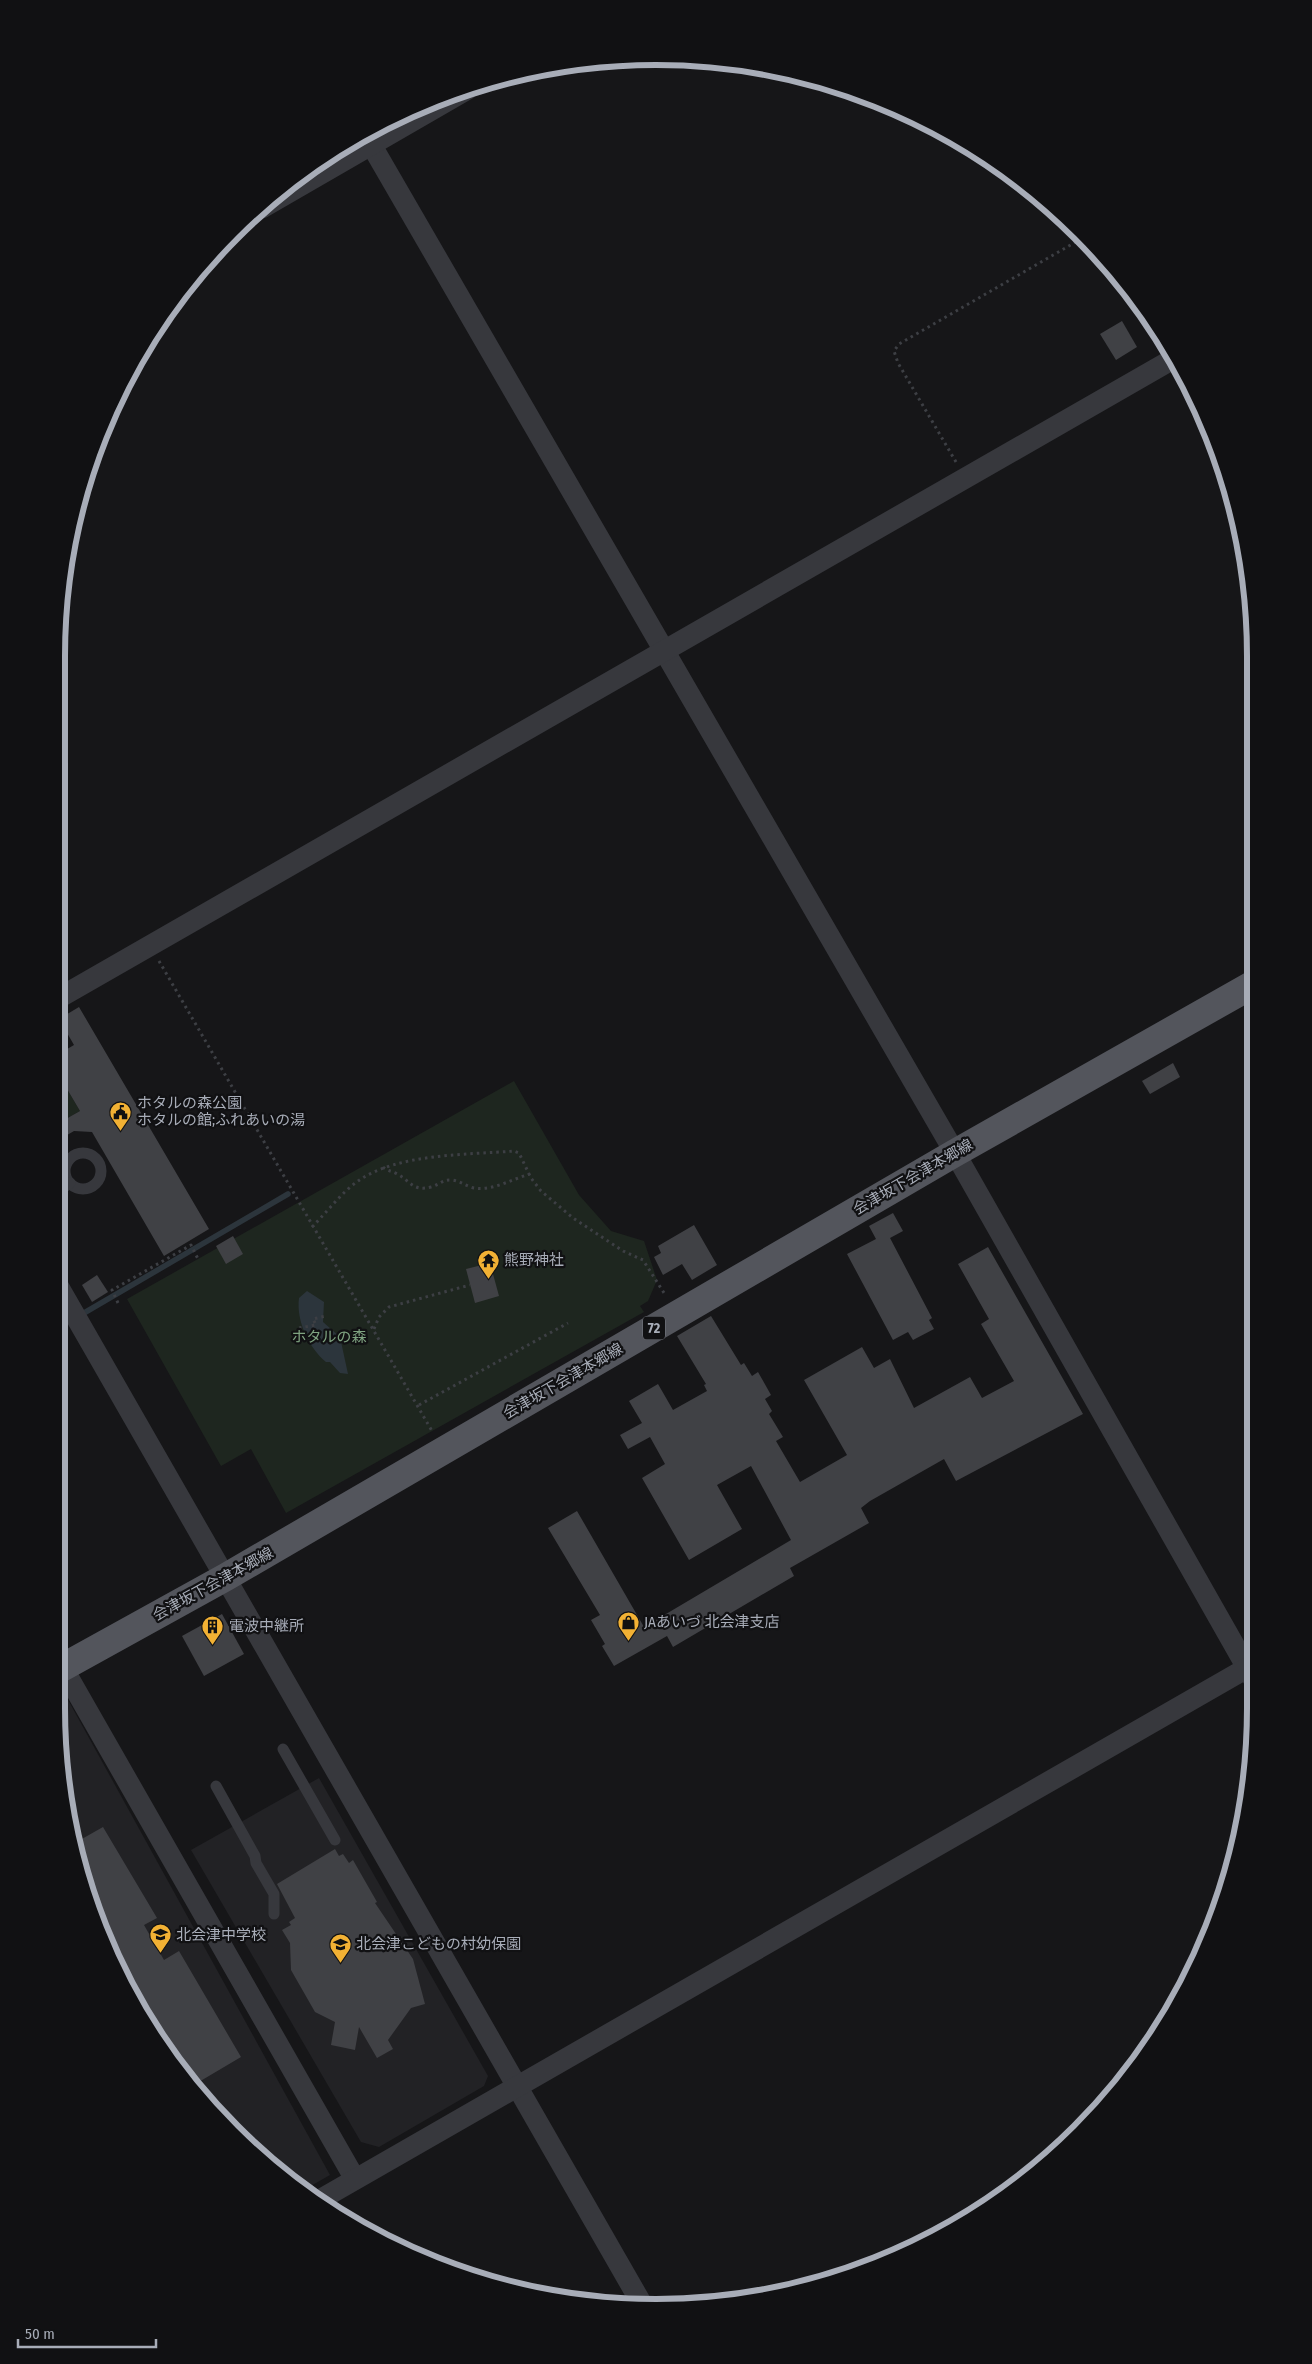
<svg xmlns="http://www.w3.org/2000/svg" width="1312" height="2364" font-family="'Fira Sans Condensed','Noto Sans JP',sans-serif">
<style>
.built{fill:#222225}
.green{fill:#1e261f}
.water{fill:#2c353c}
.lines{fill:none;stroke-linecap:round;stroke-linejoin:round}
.stream{stroke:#2c353c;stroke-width:5.5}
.building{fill:#404145}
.path{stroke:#3d3f44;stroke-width:3;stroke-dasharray:2.5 4;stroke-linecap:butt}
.service{stroke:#37383d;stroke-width:11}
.minor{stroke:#37383d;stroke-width:21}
.primary{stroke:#53555c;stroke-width:28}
.labels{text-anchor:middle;stroke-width:4.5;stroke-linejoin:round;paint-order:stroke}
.shield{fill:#111113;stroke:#7b7e86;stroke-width:1}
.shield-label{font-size:14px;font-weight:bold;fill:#a8adb8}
.poi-label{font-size:15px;fill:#a8adb8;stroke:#111113;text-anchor:start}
.street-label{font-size:15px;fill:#a8adb8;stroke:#111113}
.park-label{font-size:15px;fill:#7fa381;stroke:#111113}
.rim{fill:none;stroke:#a8adb8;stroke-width:6}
</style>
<rect width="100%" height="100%" fill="#161618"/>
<g class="built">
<path d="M62,1689L330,2175L302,2191L260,2159L180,2073L88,1901L68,1825L56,1708V1692Z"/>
<path d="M319,1778L488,2076L484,2086L379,2147L361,2142L191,1850Z"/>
</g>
<g class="green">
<path d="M57,1072L80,1111L57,1124Z"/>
<path d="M514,1081L579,1195L611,1231L644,1241L657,1280L648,1301L640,1306L644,1312L286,1513L251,1449L221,1466L127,1299Z"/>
</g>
<path class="water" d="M307,1291L324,1302L323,1322L340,1337L348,1374L340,1373L330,1362H326C309,1348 296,1321 299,1298Z"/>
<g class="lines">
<g class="stream">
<path d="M57,1265L65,1280"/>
<path d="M84,1313L288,1194"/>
</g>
</g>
<g class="building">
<path d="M1122,321L1137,347L1116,360L1100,334Z"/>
<path d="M79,1007L209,1229L164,1256L92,1132L74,1131L57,1141V1124L80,1111L57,1072V1055L74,1045L59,1019Z"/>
<path d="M1173,1063L1180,1077L1150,1094L1142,1081Z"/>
<path d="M893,1213L903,1231L890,1238L932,1318L929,1320L934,1329L913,1340L908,1332L893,1340L847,1254L876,1239L869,1226Z"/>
<path d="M694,1225L717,1265L692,1280L682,1264L663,1275L654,1257L661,1253L658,1246Z"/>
<path d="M233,1236L243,1254L226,1264L216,1246Z"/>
<path d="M988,1247L1083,1414L956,1481L944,1459L870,1501L861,1508L869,1523L790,1568L794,1576L673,1647L667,1636L614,1666L602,1646L605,1644L591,1620L600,1615L548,1528L577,1511L644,1627L791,1540L751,1466L717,1485L742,1529L689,1560L642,1478L665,1464L650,1437L628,1449L620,1435L642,1423L629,1401L658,1384L673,1410L707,1391L704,1385L706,1384L677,1336L711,1316L741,1365L744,1363L752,1376L758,1372L771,1395L765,1399L772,1411L769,1414L783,1437L776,1441L800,1482L847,1455L804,1380L862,1347L874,1368L890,1359L914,1408L970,1377L982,1398L1014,1381L981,1324L989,1319L958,1264Z"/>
<path d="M490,1263L499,1296L475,1303L466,1269Z"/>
<path d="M97,1275L108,1292L92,1302L82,1285Z"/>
<path d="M222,1614L244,1654L204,1676L182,1636Z"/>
<path d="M103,1827L157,1918L144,1925L164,1960L179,1951L241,2057L192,2086L180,2073L136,2008L88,1901L73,1844Z"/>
<path d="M335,1849L339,1856L343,1854L349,1863L353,1860L377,1902L375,1903L413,1959L425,2004L411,2008L388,2040L393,2049L377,2058L359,2027L355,2050L331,2045L335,2022L315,2012L291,1970L290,1943L282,1930L291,1925L289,1922L295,1918L277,1884Z"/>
</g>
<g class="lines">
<g class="path">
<path d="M956,462L898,363L894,351L899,344L1081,239"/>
<path d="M159,961L432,1431"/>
<path d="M383,1167C387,1171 392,1171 397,1174C410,1180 412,1192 431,1187C439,1185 443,1179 452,1180C460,1181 466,1186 474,1188C493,1191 512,1179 530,1174"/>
<path d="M312,1227C327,1212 341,1193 358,1181C398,1153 467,1155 514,1151L519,1153L531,1178L541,1191L573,1218L623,1251L643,1260L666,1296"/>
<path d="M118,1303L112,1290L191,1245L198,1259"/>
<path d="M299,1328L316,1325L313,1319L326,1316"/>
<path d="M374,1329L379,1317L389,1307L470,1285"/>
<path d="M419,1405L568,1323"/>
</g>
<g class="service">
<circle cx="83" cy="1171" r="18"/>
<path d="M57,1192L70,1183"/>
<path d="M283,1749L335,1840"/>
<path d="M216,1786L255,1856L256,1863L274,1894V1914"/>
</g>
<g class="minor">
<path d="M365,134L955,1153L1254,1680"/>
<path d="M262,208L468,89"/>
<path d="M57,999L1173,359"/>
<path d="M57,1284L643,2306"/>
<path d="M63,1668L355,2179"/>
<path d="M316,2202L1254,1664"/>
</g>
<path class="primary" d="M56,1671L226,1577L955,1153L1252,985"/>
</g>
<defs>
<symbol id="civic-pin" viewBox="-11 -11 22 30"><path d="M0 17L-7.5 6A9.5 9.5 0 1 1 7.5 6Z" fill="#f2b134" stroke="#111113"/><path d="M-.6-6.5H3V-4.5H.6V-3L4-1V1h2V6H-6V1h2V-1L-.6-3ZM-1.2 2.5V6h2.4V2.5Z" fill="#111"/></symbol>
<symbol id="temple-pin" viewBox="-11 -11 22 30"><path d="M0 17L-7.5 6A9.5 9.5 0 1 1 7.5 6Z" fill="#f2b134" stroke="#111113"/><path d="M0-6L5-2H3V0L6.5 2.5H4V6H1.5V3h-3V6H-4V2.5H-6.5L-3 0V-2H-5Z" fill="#111"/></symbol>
<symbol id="shop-pin" viewBox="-11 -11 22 30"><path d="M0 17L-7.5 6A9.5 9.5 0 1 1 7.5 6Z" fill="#f2b134" stroke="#111113"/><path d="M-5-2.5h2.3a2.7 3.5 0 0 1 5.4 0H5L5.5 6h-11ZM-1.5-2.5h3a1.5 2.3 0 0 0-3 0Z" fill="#111"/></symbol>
<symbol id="building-pin" viewBox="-11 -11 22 30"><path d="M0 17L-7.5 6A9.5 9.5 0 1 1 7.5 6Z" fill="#f2b134" stroke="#111113"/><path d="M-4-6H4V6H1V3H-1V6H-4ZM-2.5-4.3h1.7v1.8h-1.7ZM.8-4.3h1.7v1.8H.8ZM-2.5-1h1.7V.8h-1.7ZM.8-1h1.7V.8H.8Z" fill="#111"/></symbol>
<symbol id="school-pin" viewBox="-11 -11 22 30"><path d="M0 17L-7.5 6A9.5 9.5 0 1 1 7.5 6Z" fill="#f2b134" stroke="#111113"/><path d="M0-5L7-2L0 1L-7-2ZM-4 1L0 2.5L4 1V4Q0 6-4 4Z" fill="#111"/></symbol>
</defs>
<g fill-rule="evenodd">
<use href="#civic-pin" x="108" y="1100" width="25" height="34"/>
<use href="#temple-pin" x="476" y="1248" width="25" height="34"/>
<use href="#shop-pin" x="616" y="1610" width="25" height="34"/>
<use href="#building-pin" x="200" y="1614" width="25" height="34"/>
<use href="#school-pin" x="148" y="1922" width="25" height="34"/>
<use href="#school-pin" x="328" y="1932" width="25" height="34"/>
</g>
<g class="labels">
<rect class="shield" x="643" y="1316.5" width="22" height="23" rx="4"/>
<g class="shield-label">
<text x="654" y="1333">72</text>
</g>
<g class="poi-label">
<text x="137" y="1108">ホタルの森公園<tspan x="137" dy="17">ホタルの館;ふれあいの湯</tspan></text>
<text x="504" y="1265">熊野神社</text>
<text x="644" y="1627">JAあいづ 北会津支店</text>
<text x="229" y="1631">電波中継所</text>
<text x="176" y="1940">北会津中学校</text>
<text x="356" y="1949">北会津こどもの村幼保園</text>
</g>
<g class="street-label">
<text transform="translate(913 1177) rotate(-30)" y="5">会津坂下会津本郷線</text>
<text transform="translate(563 1381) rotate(-30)" y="5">会津坂下会津本郷線</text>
<text transform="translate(213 1584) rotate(-29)" y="5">会津坂下会津本郷線</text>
</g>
<g class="park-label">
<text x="329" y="1342">ホタルの森</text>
</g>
</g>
<path d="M0 0H1312V2364H0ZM656 65H656A591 591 0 0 1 1247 656V1708A591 591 0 0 1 656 2299H656A591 591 0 0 1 65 1708V656A591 591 0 0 1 656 65Z" fill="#111113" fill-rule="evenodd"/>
<path class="rim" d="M656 65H656A591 591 0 0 1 1247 656V1708A591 591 0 0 1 656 2299H656A591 591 0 0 1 65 1708V656A591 591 0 0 1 656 65Z"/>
<path d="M18 2339v8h138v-8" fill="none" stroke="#a8adb8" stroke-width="2.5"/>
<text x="25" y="2339" font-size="15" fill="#a8adb8" stroke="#111113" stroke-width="4" paint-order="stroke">50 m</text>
</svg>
